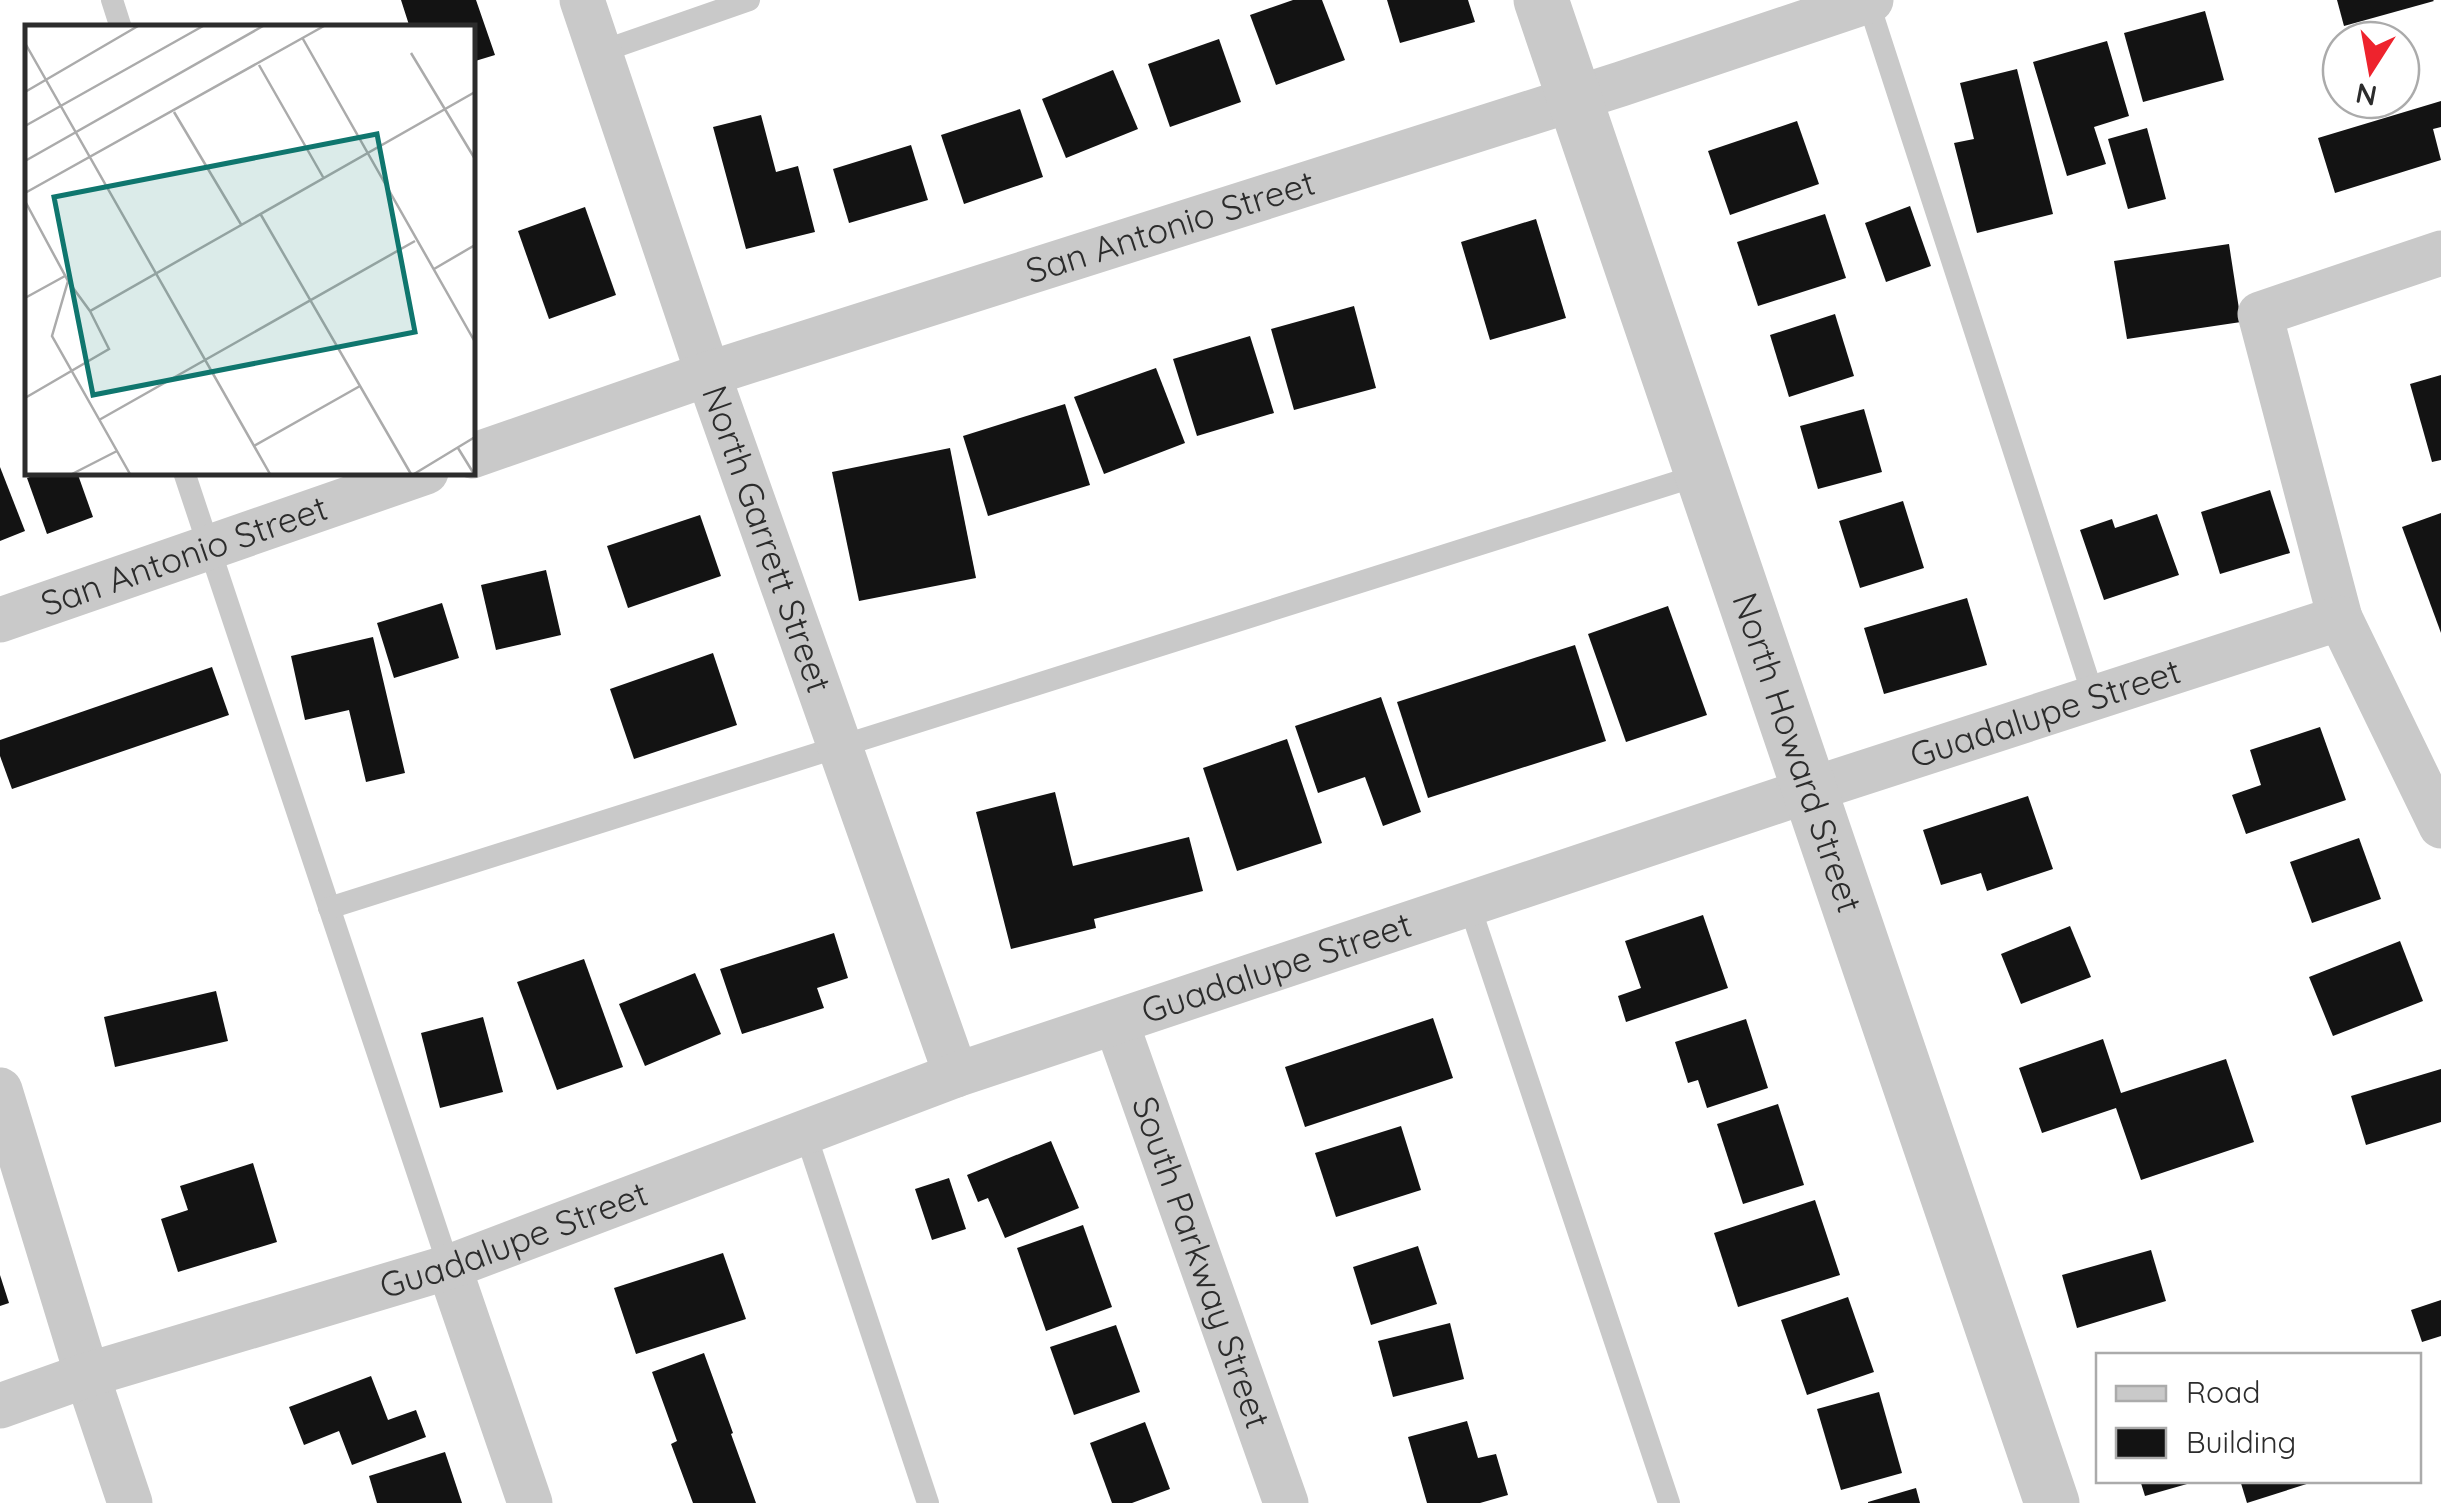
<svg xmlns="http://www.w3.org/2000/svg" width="2441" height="1503" font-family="Quicksand,sans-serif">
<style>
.building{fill:#131313}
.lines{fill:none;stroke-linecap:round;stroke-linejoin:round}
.service{stroke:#c9c9c9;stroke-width:22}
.minor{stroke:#c9c9c9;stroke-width:45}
.tertiary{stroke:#c9c9c9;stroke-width:55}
.labels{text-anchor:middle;stroke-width:10;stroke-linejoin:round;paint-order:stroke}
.street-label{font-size:35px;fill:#2c2c2c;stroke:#fff}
.inset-road{fill:none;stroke:#ababab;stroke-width:2.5}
.view{fill:#0f766e;fill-opacity:0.15;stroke:#0f766e;stroke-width:5}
.inset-edge{fill:none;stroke:#2c2c2c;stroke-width:5}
</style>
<rect width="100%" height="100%" fill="#fff"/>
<g class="building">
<path d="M401,0H476L495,55L472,62V28H410Z"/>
<path d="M1293,0H1322L1345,60L1276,85L1250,15Z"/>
<path d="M1387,0H1468L1475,22L1400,43Z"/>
<path d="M2337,0H2433L2434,1L2344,26Z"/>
<path d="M2205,11L2224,80L2143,102L2124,33Z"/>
<path d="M1219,39L1241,102L1170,127L1148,64Z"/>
<path d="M2107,41L2129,116L2094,127L2106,164L2067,176L2033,62Z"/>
<path d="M2017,69L2053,214L1977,233L1954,143L1974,139L1960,83Z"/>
<path d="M1113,70L1138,129L1066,158L1042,99Z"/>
<path d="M2441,101V127L2433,129L2441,160L2335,193L2318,138Z"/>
<path d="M1020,109L1043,177L964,204L941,135Z"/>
<path d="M761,115L776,172L798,166L815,232L746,249L713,127Z"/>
<path d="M1797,121L1819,184L1730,215L1708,151Z"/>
<path d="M2147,128L2166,199L2128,209L2108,139Z"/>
<path d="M911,145L928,200L849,223L833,169Z"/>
<path d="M1910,206L1931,266L1886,282L1865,223Z"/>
<path d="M585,207L616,295L549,319L518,231Z"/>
<path d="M1825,214L1846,278L1758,306L1737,242Z"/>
<path d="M1536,219L1566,318L1490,340L1461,242Z"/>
<path d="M2229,244L2241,322L2127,339L2114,261Z"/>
<path d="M1354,306L1376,388L1294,410L1271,329Z"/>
<path d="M1835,314L1854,376L1789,397L1770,335Z"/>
<path d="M1250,336L1274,413L1197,436L1173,359Z"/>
<path d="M1156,368L1185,443L1104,474L1074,397Z"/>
<path d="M2441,375V460L2432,462L2410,384Z"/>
<path d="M1065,404L1090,485L988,516L963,436Z"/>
<path d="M1864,409L1882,472L1818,489L1800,426Z"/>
<path d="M950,448L976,578L859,601L832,472Z"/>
<path d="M0,467L25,531L0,541Z"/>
<path d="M44,472H77L93,517L47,534L27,478Z"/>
<path d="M2270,490L2290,553L2220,574L2201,512Z"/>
<path d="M1903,501L1924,568L1860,588L1839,521Z"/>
<path d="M2441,513V633L2402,527Z"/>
<path d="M2157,514L2179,575L2104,600L2080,530L2112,519L2115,528Z"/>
<path d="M700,515L721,576L628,608L607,546Z"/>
<path d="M546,570L561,635L496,650L481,585Z"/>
<path d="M1967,598L1987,665L1884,694L1864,628Z"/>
<path d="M442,603L459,658L394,678L377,623Z"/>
<path d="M1668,606L1707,715L1626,742L1588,634Z"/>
<path d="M373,637L405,773L366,782L349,710L305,720L291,656Z"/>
<path d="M1575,645L1606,741L1428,798L1397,702Z"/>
<path d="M713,653L737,725L634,759L610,689Z"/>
<path d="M212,667L229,715L12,789L0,756V740Z"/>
<path d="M1381,697L1421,812L1383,826L1365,777L1318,793L1295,726Z"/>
<path d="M2320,727L2346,800L2246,834L2232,795L2261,785L2250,750Z"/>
<path d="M1287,739L1322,843L1237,871L1203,768Z"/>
<path d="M1055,792L1073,866L1189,837L1203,891L1094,919L1096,928L1011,949L976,812Z"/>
<path d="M2028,796L2053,869L1987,891L1981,873L1941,885L1923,830Z"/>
<path d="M2359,838L2381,899L2312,923L2290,862Z"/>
<path d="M1703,915L1728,988L1626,1022L1618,996L1641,988L1625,941Z"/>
<path d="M2070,926L2091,977L2021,1004L2001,954Z"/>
<path d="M834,933L848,978L817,988L824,1008L742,1034L720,969Z"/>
<path d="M2400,941L2423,1001L2333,1036L2309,977Z"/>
<path d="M584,959L623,1067L557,1090L517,982Z"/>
<path d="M695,973L721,1034L645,1066L619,1004Z"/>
<path d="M216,991L228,1041L115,1067L104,1017Z"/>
<path d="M483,1017L503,1092L440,1108L421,1033Z"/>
<path d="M1433,1018L1453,1078L1305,1127L1285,1067Z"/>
<path d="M1746,1019L1768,1088L1707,1108L1698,1080L1688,1083L1675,1042Z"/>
<path d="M2103,1039L2121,1093L2226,1059L2254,1142L2141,1180L2116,1108L2042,1133L2019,1068Z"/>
<path d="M2441,1069V1122L2366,1145L2351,1096Z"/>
<path d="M1778,1104L1804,1185L1743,1204L1717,1124Z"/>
<path d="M1401,1126L1421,1190L1336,1217L1315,1153Z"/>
<path d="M1051,1141L1079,1208L1005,1238L988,1198L978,1202L967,1175Z"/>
<path d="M253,1163L277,1242L178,1272L161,1219L188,1210L180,1186Z"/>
<path d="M949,1178L966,1229L932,1240L915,1189Z"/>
<path d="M1815,1200L1840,1275L1738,1307L1714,1233Z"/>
<path d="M1083,1225L1112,1307L1046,1331L1017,1248Z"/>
<path d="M1418,1246L1437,1304L1371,1325L1353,1267Z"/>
<path d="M2151,1250L2166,1301L2077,1328L2062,1275Z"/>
<path d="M723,1253L746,1319L636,1354L614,1288Z"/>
<path d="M0,1275L9,1303L0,1306Z"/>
<path d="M1848,1297L1874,1372L1807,1395L1781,1320Z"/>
<path d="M2441,1300V1336L2422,1342L2411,1310Z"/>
<path d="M1450,1323L1464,1379L1393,1397L1378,1341Z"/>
<path d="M1116,1325L1140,1392L1074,1415L1050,1347Z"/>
<path d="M704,1353L733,1433L731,1434L756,1503H693L671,1444L677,1441L652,1372Z"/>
<path d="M371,1376L388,1420L416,1410L426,1437L352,1465L339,1431L304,1445L289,1407Z"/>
<path d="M1879,1392L1902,1473L1841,1490L1817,1409Z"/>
<path d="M1467,1421L1478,1458L1496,1454L1508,1495L1480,1503H1427L1408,1437Z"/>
<path d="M1145,1422L1170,1489L1132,1503H1112L1090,1443Z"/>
<path d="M445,1452L462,1503H377L369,1476Z"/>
<path d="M2140,1480H2194V1482L2145,1496Z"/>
<path d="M2240,1480H2316V1481L2247,1503Z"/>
<path d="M1916,1488L1920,1503H1868V1502Z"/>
</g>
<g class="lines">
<g class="service">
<path d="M112,0L121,28"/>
<path d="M1868,1L2094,698"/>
<path d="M600,52L749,0"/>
<path d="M184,472L449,1267"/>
<path d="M1469,904L1669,1503"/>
<path d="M329,908L1702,474"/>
<path d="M805,1132L928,1503"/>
</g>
<g class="minor">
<path id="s1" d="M582,0L708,374L956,1075"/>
<path id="s2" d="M472,456L708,374L1621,84L1871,0"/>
<path d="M2340,618L2260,314L2441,253"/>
<path id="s3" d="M0,620L426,472"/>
<path id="s4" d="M1116,1022L1286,1503"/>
<path d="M0,1090L87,1375L130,1503"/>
<path d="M449,1267L530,1503"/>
<path id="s5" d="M0,1406L87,1375L449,1267L956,1075L1810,790L2340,618L2441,826"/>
</g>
<path class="tertiary" id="s6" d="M1541,0L2052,1503"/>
</g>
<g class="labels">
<g class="street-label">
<text dy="12" stroke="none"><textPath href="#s2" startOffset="735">San Antonio Street</textPath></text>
<text dy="12" stroke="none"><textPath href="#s1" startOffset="570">North Garrett Street</textPath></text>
<text dy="12" stroke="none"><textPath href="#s3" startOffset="195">San Antonio Street</textPath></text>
<text dy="12" stroke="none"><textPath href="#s5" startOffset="2160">Guadalupe Street</textPath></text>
<text dy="12" stroke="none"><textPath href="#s6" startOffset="795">North Howard Street</textPath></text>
<text dy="12" stroke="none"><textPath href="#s5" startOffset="1350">Guadalupe Street</textPath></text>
<text dy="12" stroke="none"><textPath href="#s5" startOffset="540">Guadalupe Street</textPath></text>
<text dy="12" stroke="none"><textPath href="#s4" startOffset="255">South Parkway Street</textPath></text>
</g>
</g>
<g transform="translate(25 25)">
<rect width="450" height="450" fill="#fff"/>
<path class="inset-road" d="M278,14L450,317M0,18L245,449M386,28L450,134M234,40L298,152M0,67L113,1M149,87L217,201M0,101L178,1M0,136L238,1M0,168L299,1M0,176L43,256L27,311L105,449M236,190L386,449M409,244L450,220M43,256L65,286L450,67M0,273L40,251M0,373L84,324L65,286M74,395L390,216M229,421L335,361M433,423L449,449M47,449L92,426M389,449L450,412"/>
<path class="view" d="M352,109L390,307L68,370L29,172Z"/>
<rect width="450" height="450" class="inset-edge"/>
</g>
<rect x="2096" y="1353" width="325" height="130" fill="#ffffff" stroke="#ababab" stroke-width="2.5"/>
<rect x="2116" y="1386" width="50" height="15" fill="#c9c9c9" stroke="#ababab" stroke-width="2.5"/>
<text x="2186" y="1403" font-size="30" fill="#2c2c2c">Road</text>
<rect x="2116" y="1428" width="50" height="30" fill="#131313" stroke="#ababab" stroke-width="2.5"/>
<text x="2186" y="1453" font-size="30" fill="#2c2c2c">Building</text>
<g transform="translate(2371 70) rotate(191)"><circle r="48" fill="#ffffff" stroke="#ababab" stroke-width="2.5"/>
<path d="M0-8L18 38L0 25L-18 38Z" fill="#ee232d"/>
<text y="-15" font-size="28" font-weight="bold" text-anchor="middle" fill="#2c2c2c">N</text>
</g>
</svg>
